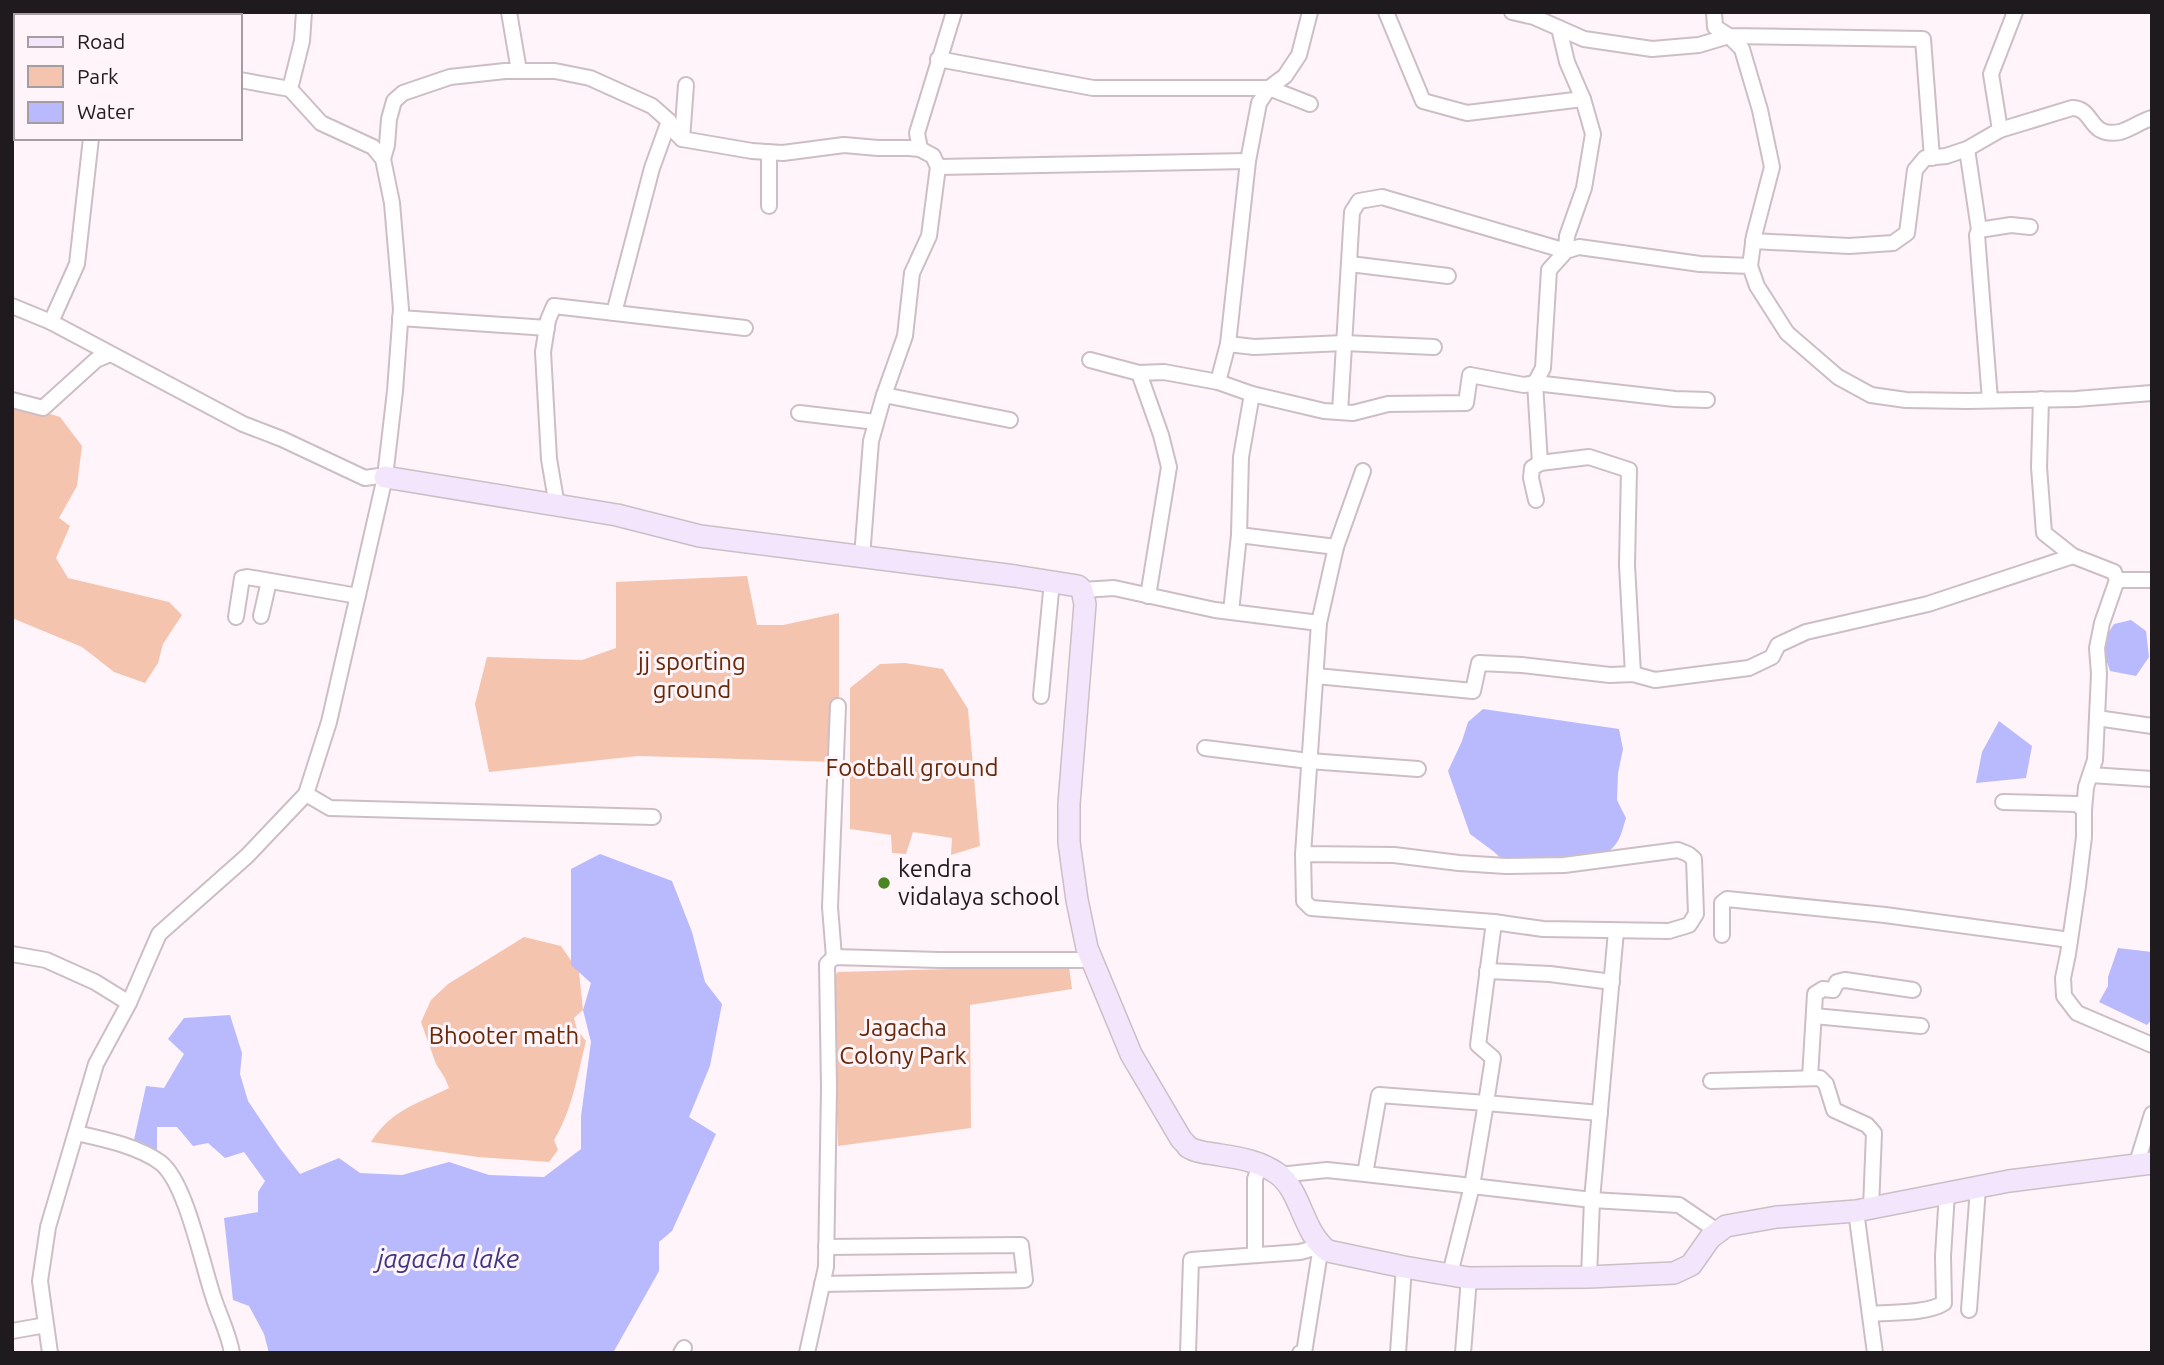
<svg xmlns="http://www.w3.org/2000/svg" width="2164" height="1365" font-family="Ubuntu,sans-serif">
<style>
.green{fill:#f4c4af}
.water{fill:#b8bafd}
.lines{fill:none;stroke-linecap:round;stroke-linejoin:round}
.minor-casing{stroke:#cdbec6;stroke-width:18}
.secondary-casing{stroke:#cdbec6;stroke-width:24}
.minor{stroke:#fff;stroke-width:14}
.secondary{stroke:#f3e5fb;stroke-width:21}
.poi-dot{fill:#4b8624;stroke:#fef4f9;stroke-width:2.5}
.labels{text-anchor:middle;stroke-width:6;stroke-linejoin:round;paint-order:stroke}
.park-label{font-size:24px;fill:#662807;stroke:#fef4f9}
.poi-label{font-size:24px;fill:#1f1a1d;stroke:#fef4f9;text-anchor:start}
.water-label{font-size:26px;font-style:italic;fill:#3d3783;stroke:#fef4f9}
</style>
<rect width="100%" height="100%" fill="#fef4f9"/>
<g class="green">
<path d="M12,402L60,417L82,446L77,486L59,518L70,526L56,558L68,578L169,602L182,615L163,644L158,663L145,683L114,672L82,647L12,618Z"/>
<path d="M747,576L757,625H783L839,613V762L638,756L489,772L475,704L487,657L582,660L616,648V582Z"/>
<path d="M905,663L943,669L968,709L980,846L951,855L952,838L913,832L906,854L892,853L891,835L850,829V688L880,664Z"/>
<path d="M524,937L561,946L579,972L583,1010L574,1018L577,1030L586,1041C578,1073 572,1111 554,1140L558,1150L549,1162L478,1157L371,1142C391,1110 417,1104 449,1088L445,1078L436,1064L421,1022L431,1000L448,984Z"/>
<path d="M1069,966L1072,989L970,1005L971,1128L838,1146L834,1012L830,982L838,972Z"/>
</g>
<g class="water">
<path d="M2131,620L2146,631L2149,657L2136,676L2110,671L2101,644L2114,624Z"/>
<path d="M1483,709L1619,729L1623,749L1618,773L1617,800L1626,818C1622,831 1620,843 1609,851C1591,864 1528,862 1505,862L1493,851L1470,834L1448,771L1462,741L1468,722Z"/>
<path d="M1999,721L2032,746L2026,778L1976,783L1982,752Z"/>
<path d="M600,854L672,881L692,932L705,982L722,1004L710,1066L689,1117L716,1134L672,1231L659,1242V1271L613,1353H269L264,1334L249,1306L233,1300L224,1218L258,1212V1192L265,1181L244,1152L225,1158L208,1143L193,1146L177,1127H157V1161L134,1140L146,1086L164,1088L184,1054L168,1039L184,1018L230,1015L242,1053L240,1074L248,1101L279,1147L300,1174L339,1158L360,1173L402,1175L449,1162L489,1175L544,1177L581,1149V1116L591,1042L583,1010L591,983L571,965V869Z"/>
<path d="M2118,948L2152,952V1019L2147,1025L2099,1002L2108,986V977Z"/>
</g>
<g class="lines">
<defs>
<g id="minor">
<path d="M509,12L519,71"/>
<path d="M1386,12L1423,101L1467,113L1583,99L1567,62L1559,28"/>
<path d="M1512,12L1534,17L1584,39L1652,49L1699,45L1729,36L1742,49L1760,110L1772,167L1754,236L1750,266"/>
<path d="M1714,12L1715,27L1729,36L1923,39L1932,158"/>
<path d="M938,59L1093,88H1269L1310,104"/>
<path d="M240,80L290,89"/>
<path d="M2000,130L2072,108C2095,108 2087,138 2120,132C2131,129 2141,121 2152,118"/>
<path d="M682,139L686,85"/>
<path d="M920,149L917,133L954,12"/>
<path d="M1967,149L1979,230L1977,235L1990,400"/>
<path d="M383,159L387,145L389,119L394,101L403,93L450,77L505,71H555L590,78L652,106L669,121L675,132L682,139L752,151L783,153L844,145L878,148H909L920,149L933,156L938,167L929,236L912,273L905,336L884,395L871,441L862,557"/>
<path d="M938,167L1248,161"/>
<path d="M769,206V152"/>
<path d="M1979,230L2011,225L2030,227"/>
<path d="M1753,241L1849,246L1893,243L1907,233L1915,170L1925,158L1946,156L1967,149L2000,130L1991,74L2015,12"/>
<path d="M1350,264L1448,276"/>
<path d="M12,306L51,322L77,264L91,138"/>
<path d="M614,313L652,168L669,121"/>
<path d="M400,318L547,328"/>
<path d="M51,322L243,424L282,439L365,478L386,475"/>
<path d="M1228,344L1254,347L1344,343L1434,347"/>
<path d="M1090,360L1139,373L1164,372L1218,382L1252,394"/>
<path d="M1139,373L1161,435L1169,467L1148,596"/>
<path d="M1218,382L1228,344L1248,161L1259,103L1269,88L1285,76L1299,55L1310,12"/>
<path d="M884,395L1010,420"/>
<path d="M2041,399L2039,467L2044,533L2073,556L2114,572L2117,580L2102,623L2097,648L2099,674L2095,760L2086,787L2084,810"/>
<path d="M12,400L43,408L96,360L110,354"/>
<path d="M1340,412L1352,212L1359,201L1382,197L1566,251L1567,236L1584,188L1593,134L1583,99"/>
<path d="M799,413L876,422"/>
<path d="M1536,500L1531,478L1532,468L1540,463"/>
<path d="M557,506L549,459L543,352L548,320L554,306L745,328"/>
<path d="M1239,535L1241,457L1252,394L1324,411L1353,413L1388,404L1466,403L1470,375L1524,385L1535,383L1543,368L1549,270L1566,251L1579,247L1700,264L1750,266L1757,286L1787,333L1838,377L1871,395L1906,400L1968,401L2076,399L2152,393"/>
<path d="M1336,547L1363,471"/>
<path d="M2117,580H2152"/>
<path d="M1082,590L1114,588L1215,610L1319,623L1336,547L1239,535L1231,612"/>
<path d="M261,616L269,581"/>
<path d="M236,617L242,578L247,577L358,596"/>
<path d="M1633,674L1627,565L1629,470L1589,457L1540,463L1535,383L1675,399L1707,400"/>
<path d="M1316,676L1473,691L1479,663L1522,665L1610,675L1633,674L1655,680L1749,668L1772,657L1778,645L1806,632L1928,604L2073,556"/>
<path d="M1041,696L1052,581"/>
<path d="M2097,718L2152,726"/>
<path d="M1205,748L1309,761L1418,769"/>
<path d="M2090,775L2152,779"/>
<path d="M306,794L330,808L653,817"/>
<path d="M2003,802L2077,804L2084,810V837L2078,886L2068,954L2063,978L2064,996L2077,1013L2152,1045"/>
<path d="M1303,854L1394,855L1459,863L1506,866L1564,865L1678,850L1688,854L1694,859L1696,914L1689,925L1669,931L1543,929L1494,922L1311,908L1304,901L1303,854L1319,623"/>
<path d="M1494,922L1478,1045L1493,1058L1486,1103L1600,1113"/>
<path d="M1722,935V903L1727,899L1885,915L2070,940"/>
<path d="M12,954L46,960L95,982L129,1003L96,1064L48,1227L40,1281L50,1353"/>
<path d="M834,957L830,907L838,706"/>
<path d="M1487,971L1550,974L1612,982"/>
<path d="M129,1003L159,934L247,856L306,794L329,722L385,477L395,391L401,309L392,203L383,159L373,147L321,123L290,89L302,41L304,12"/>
<path d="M1814,1016L1921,1026"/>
<path d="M1810,1078L1815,994L1823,989L1833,990L1837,982L1845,980L1913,990"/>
<path d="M1711,1081L1820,1078L1826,1084L1834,1110L1867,1125L1874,1133L1871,1208"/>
<path d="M1379,1095L1486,1103L1472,1186L1365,1174Z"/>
<path d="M76,1133C103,1139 138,1146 161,1163C187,1184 203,1269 215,1302C221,1319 229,1335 232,1353"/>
<path d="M2136,1166L2152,1114"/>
<path d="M1279,1175L1327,1170L1365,1174"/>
<path d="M1856,1211L1875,1353"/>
<path d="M1255,1255V1179L1260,1165"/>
<path d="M1450,1274L1472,1186L1592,1200L1679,1205L1717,1231"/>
<path d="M1589,1277L1592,1200L1616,931"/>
<path d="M822,1284L1025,1280L1021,1245L826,1247"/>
<path d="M1969,1310L1978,1188"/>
<path d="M1870,1314C1891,1312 1927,1314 1944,1303L1943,1256L1947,1193"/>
<path d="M12,1331L46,1325"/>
<path d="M681,1353L684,1348"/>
<path d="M807,1353L826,1267L829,1088L827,964L834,957L939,960H1092"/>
<path d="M1188,1353L1191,1260L1300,1252L1321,1246L1304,1353H1300"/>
<path d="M1398,1353L1404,1267"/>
<path d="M1463,1353L1469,1278"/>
</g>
<path id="secondary" d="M385,477L617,515L700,536L1015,576L1078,586L1082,590L1085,604L1069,804V842L1077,900L1087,948L1131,1054L1181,1139C1182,1139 1188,1147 1188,1147C1197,1153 1210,1153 1220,1155C1240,1158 1262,1162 1278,1174C1302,1192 1302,1232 1328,1251L1404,1267L1469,1278L1589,1277L1674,1273L1691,1265L1710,1238L1726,1226L1777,1217L1856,1211L2009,1181L2152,1163"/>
</defs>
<use href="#minor" class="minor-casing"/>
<use href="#secondary" class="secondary-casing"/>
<use href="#minor" class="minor"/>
<use href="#secondary" class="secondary"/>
</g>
<circle class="poi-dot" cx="884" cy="883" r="7"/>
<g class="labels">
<g class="park-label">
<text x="692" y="670">jj sporting<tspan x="692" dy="28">ground</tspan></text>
<text x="912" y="776">Football ground</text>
<text x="903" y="1036">Jagacha<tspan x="903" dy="28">Colony Park</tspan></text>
<text x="504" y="1044">Bhooter math</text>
</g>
<g class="poi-label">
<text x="898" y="877">kendra<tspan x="898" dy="28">vidalaya school</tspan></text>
</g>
<g class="water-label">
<text x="448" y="1268">jagacha lake</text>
</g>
</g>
<rect width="2164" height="1365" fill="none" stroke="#1f1a1d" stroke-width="28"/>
<rect x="14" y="14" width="228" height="126" fill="#fef4f9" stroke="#a59da1" stroke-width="2"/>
<rect x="28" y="37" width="35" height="10" fill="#f3e5fb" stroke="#a59da1" stroke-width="2"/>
<text x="77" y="49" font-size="21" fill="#1f1a1d">Road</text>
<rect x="28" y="66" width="35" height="21" fill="#f4c4af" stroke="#a59da1" stroke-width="2"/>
<text x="77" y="84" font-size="21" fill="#1f1a1d">Park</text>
<rect x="28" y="102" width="35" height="21" fill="#b8bafd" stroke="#a59da1" stroke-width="2"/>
<text x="77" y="119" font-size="21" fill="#1f1a1d">Water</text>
</svg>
